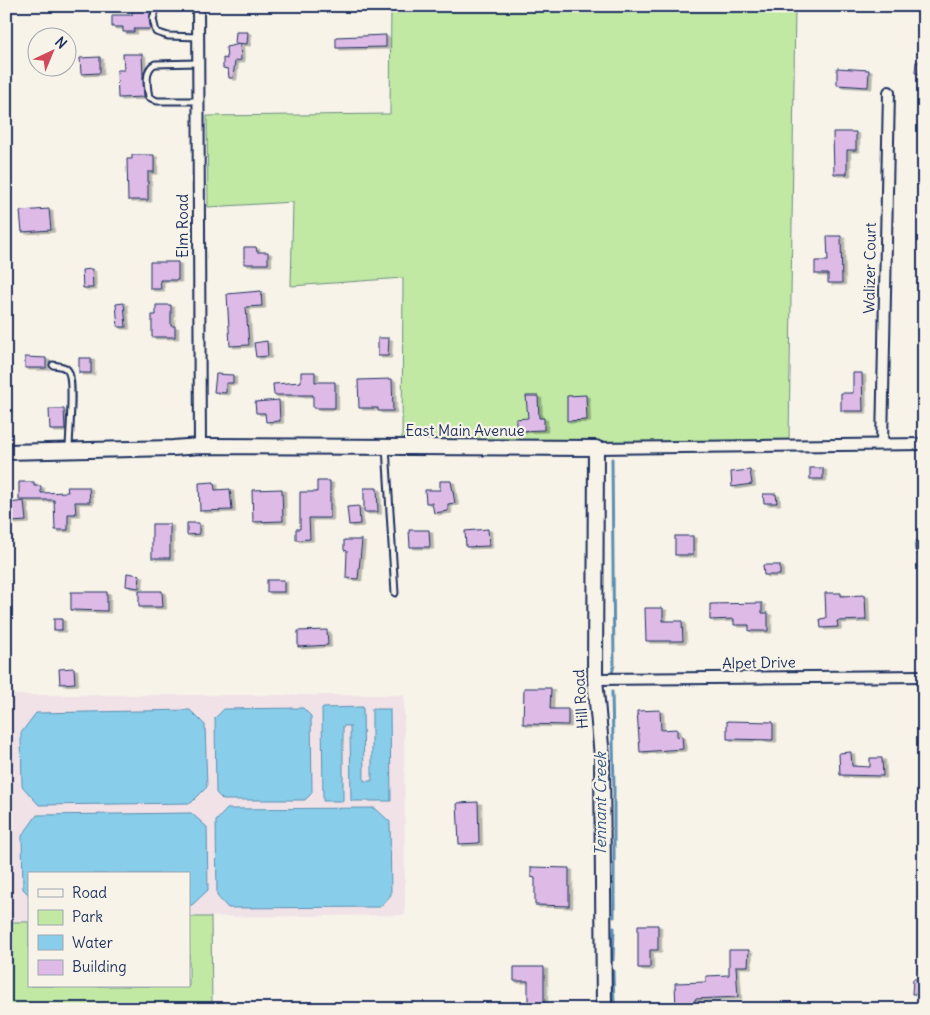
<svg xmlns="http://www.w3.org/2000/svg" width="930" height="1015" font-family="Delius,sans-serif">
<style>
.built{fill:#f0e2e7}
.green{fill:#c1e9a4;stroke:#6e8c81}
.water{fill:#88ceea;stroke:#5c8eb2}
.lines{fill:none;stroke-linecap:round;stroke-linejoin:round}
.stream{stroke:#5c8eb2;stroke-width:3}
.building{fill:#debbe6;stroke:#1b2f5e;filter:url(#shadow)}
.lane-casing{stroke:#1b2f5e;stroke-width:9}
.street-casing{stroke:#1b2f5e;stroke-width:14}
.secondary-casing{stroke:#1b2f5e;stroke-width:18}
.lane{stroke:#f7f3e8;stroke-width:5}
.street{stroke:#f7f3e8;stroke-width:10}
.secondary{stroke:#f7f3e8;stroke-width:14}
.labels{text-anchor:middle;stroke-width:4.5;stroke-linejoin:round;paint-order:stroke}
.street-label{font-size:15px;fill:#1b2f5e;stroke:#f7f3e8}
.water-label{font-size:16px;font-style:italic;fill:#365781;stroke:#f7f3e8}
</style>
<defs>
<filter id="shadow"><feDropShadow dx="3.5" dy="2" stdDeviation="0" flood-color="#0004"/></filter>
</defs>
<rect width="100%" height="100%" fill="#f7f3e8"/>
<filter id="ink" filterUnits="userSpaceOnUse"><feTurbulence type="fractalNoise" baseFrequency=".02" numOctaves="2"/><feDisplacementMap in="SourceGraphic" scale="10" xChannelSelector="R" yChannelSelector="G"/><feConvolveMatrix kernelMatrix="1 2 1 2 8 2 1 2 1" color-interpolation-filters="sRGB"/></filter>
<g filter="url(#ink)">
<path class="built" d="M6,695H404L405,915L189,917V874H29V922H6Z"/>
<g class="green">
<path d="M391,6H795L789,442H402L403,278L291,286L293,202L208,207L207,116L390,114Z"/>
<path d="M189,917H211L212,1009H6V922H29V986H189Z"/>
</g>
<g class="water">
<path d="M363,707L364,781H372V709H390L391,801H351L350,726H343V801H323L322,708Z"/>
<path d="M303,708L311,716L312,793L305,800H223L216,793L215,718L224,709Z"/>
<path d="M190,710L205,725L207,787L191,803L39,805L22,786L21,733L36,713Z"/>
<path d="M375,808L390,822L391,895L380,907L228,908L217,896L216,821L227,809Z"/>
<path d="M191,813L207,827L208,890L192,905H189V874H29V895L23,889L22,836L37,815Z"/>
</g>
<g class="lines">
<g class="stream">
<path d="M612,673L614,665L612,459"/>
<path d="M612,692L614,789V917"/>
<path d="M613,960L614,928"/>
<path d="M613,971L614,1005"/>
</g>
</g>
<g class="building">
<path d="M132,6H150V29H134V32H123V27H112V15H132Z"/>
<path d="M236,32H248L247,44L235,43Z"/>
<path d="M386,35V47L336,48V37Z"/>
<path d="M240,44L241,60L235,61L233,78H229L228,69L223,68V58L227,59L226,47Z"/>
<path d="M123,54H142L144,97L118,98L117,70H124Z"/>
<path d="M100,57V73L81,74L80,58Z"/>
<path d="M916,62H924V74L915,73Z"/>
<path d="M837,68L869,70L868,87L837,85Z"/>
<path d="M833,132H856V150H847V174H834Z"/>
<path d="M132,155H154V172H148V200H128L127,159H132Z"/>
<path d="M49,209L51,230L22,232L20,211Z"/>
<path d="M827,236H841L842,283H828V274H815V261H828Z"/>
<path d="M244,247H256L257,252H268V264H244Z"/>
<path d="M150,262H178V280H160L161,289H150Z"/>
<path d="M92,269L93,288H83L82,270Z"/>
<path d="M261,291L262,306L246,307L249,345L230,346L227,294Z"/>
<path d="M124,303L126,327H118L116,304Z"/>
<path d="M156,305H171V326H175V337H152V315H156Z"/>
<path d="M378,338H389L388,356H378Z"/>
<path d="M267,341L268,356L256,357L254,343Z"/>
<path d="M25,357L46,358V368H25Z"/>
<rect x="79" y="358" width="12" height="15"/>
<path d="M301,372H315V382H335V408H313V395H274L273,384L301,382Z"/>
<path d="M853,373H862L863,411H841V393H853Z"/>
<path d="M216,374L233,375V383H226V393L214,392Z"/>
<path d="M392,379L393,411H378V408H359L358,380Z"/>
<path d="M586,395L587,420L567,421V396Z"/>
<path d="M526,396H538L539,418H544V430L516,431V419L528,418Z"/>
<path d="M279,400L280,421L266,422L265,413H256L255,402Z"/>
<path d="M49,409H64L65,430H50Z"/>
<rect x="810" y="468" width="13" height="11"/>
<path d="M750,470L752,484L732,487L731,472Z"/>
<path d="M317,481H330V518H309L310,539L296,540V529H300V492H317Z"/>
<path d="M440,481H451L455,503L448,504V511L434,513L432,503H426L425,490H440Z"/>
<path d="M19,482H34V486H41V493L68,492L67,487H89L90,502H75L76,514H68V530H55L54,500H19Z"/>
<path d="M214,482L215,490L230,489L232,510L200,511L199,483Z"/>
<path d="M364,488H377L378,512H364Z"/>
<path d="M282,489L283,521L253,522L252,490Z"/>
<path d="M763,494H776L777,503H764Z"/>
<path d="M24,501L26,521L12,522L10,503Z"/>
<path d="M359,506L360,524L349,525L347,507Z"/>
<path d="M187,523H199V534L187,535Z"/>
<rect x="152" y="524" width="18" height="34"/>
<path d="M488,529L489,546L466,547L465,531Z"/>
<path d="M409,530H429L430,547H410Z"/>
<rect x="675" y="536" width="18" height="19"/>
<path d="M344,540H362L358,579L346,578L347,551L344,550Z"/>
<path d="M763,565H780V575H764Z"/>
<path d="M127,573L140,575L139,588L126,586Z"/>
<rect x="267" y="580" width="17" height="12"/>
<path d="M139,591H162L163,607H139Z"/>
<path d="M71,592H107V611L71,610Z"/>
<path d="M825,593H841V596L865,595L866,620L837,621L838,627L821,628L820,619L826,618Z"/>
<path d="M762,603V613H768V631H749V625H734V619L710,620V604Z"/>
<path d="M645,608H663V621H682L683,641H646Z"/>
<rect x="54" y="619" width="8" height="11"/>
<path d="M327,630L328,645L298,647V631Z"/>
<path d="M74,668L75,683L60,684L59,669Z"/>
<path d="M524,688H551L550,709H568V725L523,724Z"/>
<path d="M660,710L661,730L677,729V737L682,736L683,749L640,752L637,711Z"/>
<path d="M727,721L773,722V740L727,739Z"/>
<path d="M851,752L852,766L870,767V758H882L883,776L840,775L839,753Z"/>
<path d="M478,802L479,843L459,844L457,803Z"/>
<path d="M531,867L569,868V906L535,905V878L531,877Z"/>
<path d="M638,925H658V950H650V968H638Z"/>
<path d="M729,950H749L748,966H736L738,997L695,999V1009H676L675,983L706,982V976L729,975Z"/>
<path d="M514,967H544V1006H528V981H514Z"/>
<path d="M913,979H924V994H912Z"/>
</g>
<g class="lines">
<defs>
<g id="lane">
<path d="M157,6L153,19L156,32L168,36L198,37"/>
<path d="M198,63L155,64C144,69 147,87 149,97L157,101H198"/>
<path d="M53,365C59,366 67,366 69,373C74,385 69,434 69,450"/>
<path d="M386,447L395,593"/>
<path d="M924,537L919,545V549L924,555"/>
</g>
<g id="street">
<path d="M198,6L200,446"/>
<path d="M882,444L889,92"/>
<path d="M596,448L924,444"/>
<path d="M595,679L924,676"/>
</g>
<path id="secondary" d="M6,452L173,448L200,446L596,448L595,679L602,757L604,1009"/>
</defs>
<use href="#lane" class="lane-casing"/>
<use href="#street" class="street-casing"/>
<use href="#secondary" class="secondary-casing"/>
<use href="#lane" class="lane"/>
<use href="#street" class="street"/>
<use href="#secondary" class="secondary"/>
</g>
</g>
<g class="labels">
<g class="street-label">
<text transform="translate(183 226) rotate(-90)" y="5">Elm Road</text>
<text transform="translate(870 268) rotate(-89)" y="5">Walizer Court</text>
<text x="465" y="436">East Main Avenue</text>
<text transform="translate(759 663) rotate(-1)" y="5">Alpet Drive</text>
<text transform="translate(581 699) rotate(-94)" y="5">Hill Road</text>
</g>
<g class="water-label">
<text transform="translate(600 804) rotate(-90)" y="6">Tennant Creek</text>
</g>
</g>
<rect width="930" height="1015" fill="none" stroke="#f7f3e8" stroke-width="25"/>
<rect x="12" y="12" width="905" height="990" fill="none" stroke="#1b2f5e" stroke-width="2" filter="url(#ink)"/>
<rect x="28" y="872" width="162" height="115" fill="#f7f3e8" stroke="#9fa5b1"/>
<rect x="38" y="889" width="25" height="8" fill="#f7f3e8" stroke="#9fa5b1"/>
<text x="72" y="898" font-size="15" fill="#1b2f5e">Road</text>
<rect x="38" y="910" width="25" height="15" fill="#c1e9a4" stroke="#9fa5b1"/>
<text x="72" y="922" font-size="15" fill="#1b2f5e">Park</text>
<rect x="38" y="935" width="25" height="15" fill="#88ceea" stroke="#9fa5b1"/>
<text x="72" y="948" font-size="15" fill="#1b2f5e">Water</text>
<rect x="38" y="960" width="25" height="15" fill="#debbe6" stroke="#9fa5b1"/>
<text x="72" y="972" font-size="15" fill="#1b2f5e">Building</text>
<g transform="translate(52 52) rotate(44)"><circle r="24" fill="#f7f3e8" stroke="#9fa5b1"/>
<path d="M0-4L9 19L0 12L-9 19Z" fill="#d1495b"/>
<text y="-8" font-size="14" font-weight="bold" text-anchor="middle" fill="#1b2f5e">N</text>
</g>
</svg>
